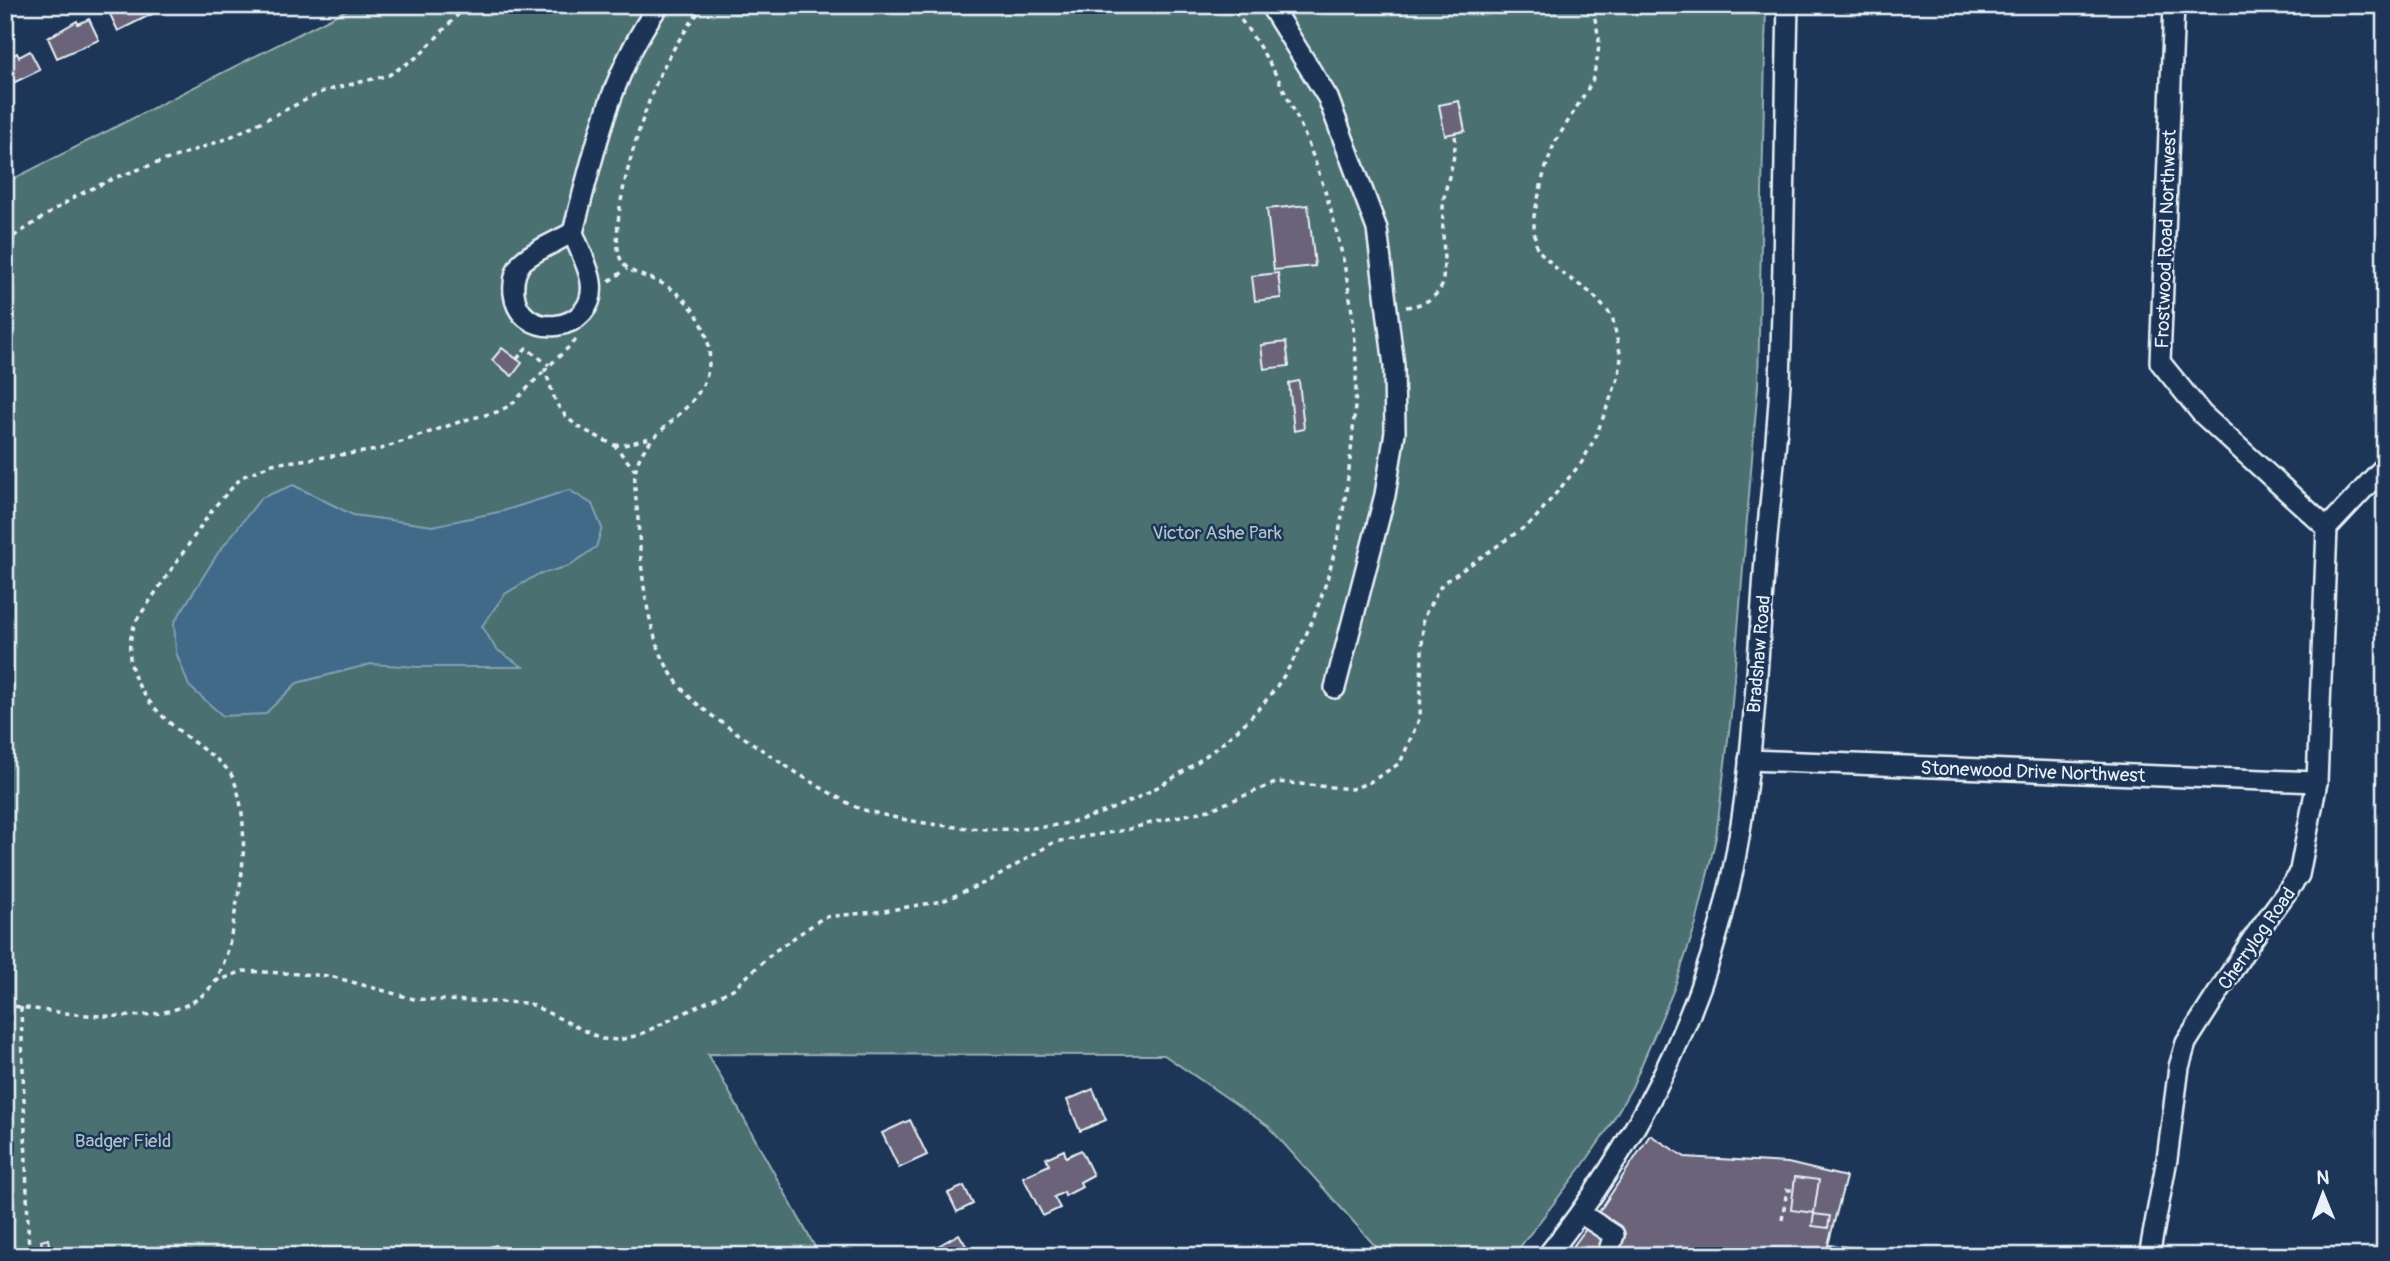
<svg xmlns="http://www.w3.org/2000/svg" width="2390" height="1261" font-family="Pangolin,sans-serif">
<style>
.green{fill:#4c6f71;stroke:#9ab0b4;stroke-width:2}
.water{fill:#416a88;stroke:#84a0b5;stroke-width:2}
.building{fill:#6a6479;stroke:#e8f1f8;stroke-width:2}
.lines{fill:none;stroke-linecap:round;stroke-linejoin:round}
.minor-casing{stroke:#e8f1f8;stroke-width:24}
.path{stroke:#e8f1f8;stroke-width:3.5;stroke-dasharray:5 5;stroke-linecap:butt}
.minor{stroke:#1d3557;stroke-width:19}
.labels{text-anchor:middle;stroke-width:5;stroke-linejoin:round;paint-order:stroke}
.street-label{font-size:19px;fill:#e8f1f8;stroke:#1d3557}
.park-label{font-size:19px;fill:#b1c4c9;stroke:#1d3557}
</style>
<rect width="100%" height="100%" fill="#1d3557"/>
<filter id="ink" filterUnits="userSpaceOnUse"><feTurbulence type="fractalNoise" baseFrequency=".0143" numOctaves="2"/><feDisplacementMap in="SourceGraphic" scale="14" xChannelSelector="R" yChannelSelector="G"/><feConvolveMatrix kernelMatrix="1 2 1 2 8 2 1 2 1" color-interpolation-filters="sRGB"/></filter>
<g filter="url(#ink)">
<path class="green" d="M356,5H1766L1758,385L1731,715L1716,837L1696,924L1674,989L1632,1087L1608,1129L1581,1168L1513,1256H1384L1268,1126L1164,1055L708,1054L820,1256H5V183Z"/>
<path class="water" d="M293,485L353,515L433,526L503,511L569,490L592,504L602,528L596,547L569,566L537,575L505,594L482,626L496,649L523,667H418L371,664L297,683L265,714L223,716L189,686L176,652L174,623L218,553L261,498Z"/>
<g class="building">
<path d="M118,5H157L160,10L118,31L108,10Z"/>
<path d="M89,19L99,40L57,58L48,38L77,21L78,24Z"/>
<path d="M30,51L40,70L5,87V59L17,53L19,57Z"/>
<path d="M1459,101L1465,131L1445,135L1439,105Z"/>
<path d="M1308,205L1315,266L1274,270L1267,209Z"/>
<path d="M1278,273L1281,298L1255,301L1252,276Z"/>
<path d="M1286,342L1289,366L1264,369L1261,345Z"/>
<path d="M502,348L522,363L512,376L492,360Z"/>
<path d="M1299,381L1304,429L1294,431L1289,383Z"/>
<path d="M1093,1089L1106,1120L1080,1131L1067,1100Z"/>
<path d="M910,1120L927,1155L899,1168L882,1133Z"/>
<path d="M1650,1135L1685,1157L1788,1163L1846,1177L1828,1245L1936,1256H1566L1603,1206Z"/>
<path d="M1064,1150L1066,1157L1081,1150L1093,1175L1080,1182L1082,1187L1065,1196L1064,1192L1054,1197L1060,1208L1043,1216L1023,1177L1049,1165L1046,1158Z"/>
<path d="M1795,1177L1819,1180L1814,1213L1791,1210Z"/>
<path d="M964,1186L973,1204L957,1212L948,1193Z"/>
<path d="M1814,1214L1830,1216L1828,1228L1812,1226Z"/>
<path d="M959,1234L968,1249L970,1248L975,1256H944L938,1246Z"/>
<path d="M48,1239L51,1256H44L41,1241Z"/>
<path d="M496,1245L501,1256H494L490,1247Z"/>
</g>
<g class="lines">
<defs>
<g id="minor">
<path d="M1270,5L1328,98L1377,229L1394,366L1395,432L1385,495L1335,688"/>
<path d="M2174,5L2160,362L2202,414L2327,528"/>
<path d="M573,232C578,248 589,266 591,282C598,333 519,343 514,293C513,282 515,271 522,262C531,252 560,240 573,232Z"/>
<path d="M573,232C594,153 610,73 659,5"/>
<path d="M1749,760L2317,782"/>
<path d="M1580,1213L1614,1235L1607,1256"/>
<path d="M1547,1256C1634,1148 1701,1019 1730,884C1753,778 1757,668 1765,560C1770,501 1777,442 1780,384C1784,258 1785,131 1788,5"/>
<path d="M2149,1256L2167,1159L2179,1067L2186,1043L2251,941L2299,875L2317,782L2327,528L2385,466"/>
</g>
</defs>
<use href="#minor" class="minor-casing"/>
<g class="path">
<path d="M704,5C688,26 674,46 662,70C645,105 605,224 621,260C628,274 644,275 657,281C690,296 716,332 708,370C699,416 639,430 635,475C634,489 637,505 638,519C641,568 645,636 674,678C694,708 728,726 758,747C782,764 806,779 832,794C842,799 851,806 861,809C922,827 1017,838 1079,820C1118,809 1154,791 1187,769C1226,743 1264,710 1288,669C1336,588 1348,498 1355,406C1365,281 1310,101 1229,5"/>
<path d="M5,242L76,196L117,177L226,139L324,91L389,75L420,55L467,5"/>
<path d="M609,281L627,269"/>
<path d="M1406,307C1422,305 1434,300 1442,286C1447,257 1440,227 1444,198C1448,175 1457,157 1455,133"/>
<path d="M576,340L545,370L556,403L567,418L582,429L614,445L635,470"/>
<path d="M517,359L526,348L549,365"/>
<path d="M614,445H624L650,438"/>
<path d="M215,982L243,971L300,974L330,976L414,999L528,1003L602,1039L619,1040L639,1035L733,989L775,951L824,917L884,911L943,901L995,878L1054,842L1126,830L1158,821L1209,810L1278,782L1352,789L1370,782L1400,763L1420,717L1423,618L1442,584L1532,522L1582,462L1596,436L1619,376L1621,357L1612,316L1591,293L1559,271L1537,249L1534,232V216L1544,173L1554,144L1592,82L1598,56L1599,38L1592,5"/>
<path d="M5,1005C60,1012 177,1035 213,984C229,962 232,927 237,902C245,867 248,809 232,776C225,763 207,753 196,744C157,715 113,676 136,621L215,506L242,477L272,464L378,450L465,420L497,412L511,405L545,370"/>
<path d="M21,1007L29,1256"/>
<path d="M1782,1220L1787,1190H1794"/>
</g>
<use href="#minor" class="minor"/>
</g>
</g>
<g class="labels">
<g class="street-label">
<text transform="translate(2165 239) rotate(-88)" y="7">Frostwood Road Northwest</text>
<text transform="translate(1758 654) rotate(-85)" y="7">Bradshaw Road</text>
<text transform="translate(2033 771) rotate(2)" y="7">Stonewood Drive Northwest</text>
<text transform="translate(2256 938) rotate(-55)" y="7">Cherrylog Road</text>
</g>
<g class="park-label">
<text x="1217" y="539">Victor Ashe Park</text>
<text x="123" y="1147">Badger Field</text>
</g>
</g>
<rect width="2390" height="1261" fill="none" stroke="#1d3557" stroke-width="28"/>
<rect x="14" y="14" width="2362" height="1233" fill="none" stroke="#e8f1f8" stroke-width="2.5" filter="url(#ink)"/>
<g transform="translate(2323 1194) rotate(359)" stroke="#1d3557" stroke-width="5" paint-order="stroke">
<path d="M0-5L12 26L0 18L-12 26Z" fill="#e8f1f8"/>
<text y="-10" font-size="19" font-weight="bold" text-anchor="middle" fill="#e8f1f8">N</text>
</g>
</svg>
